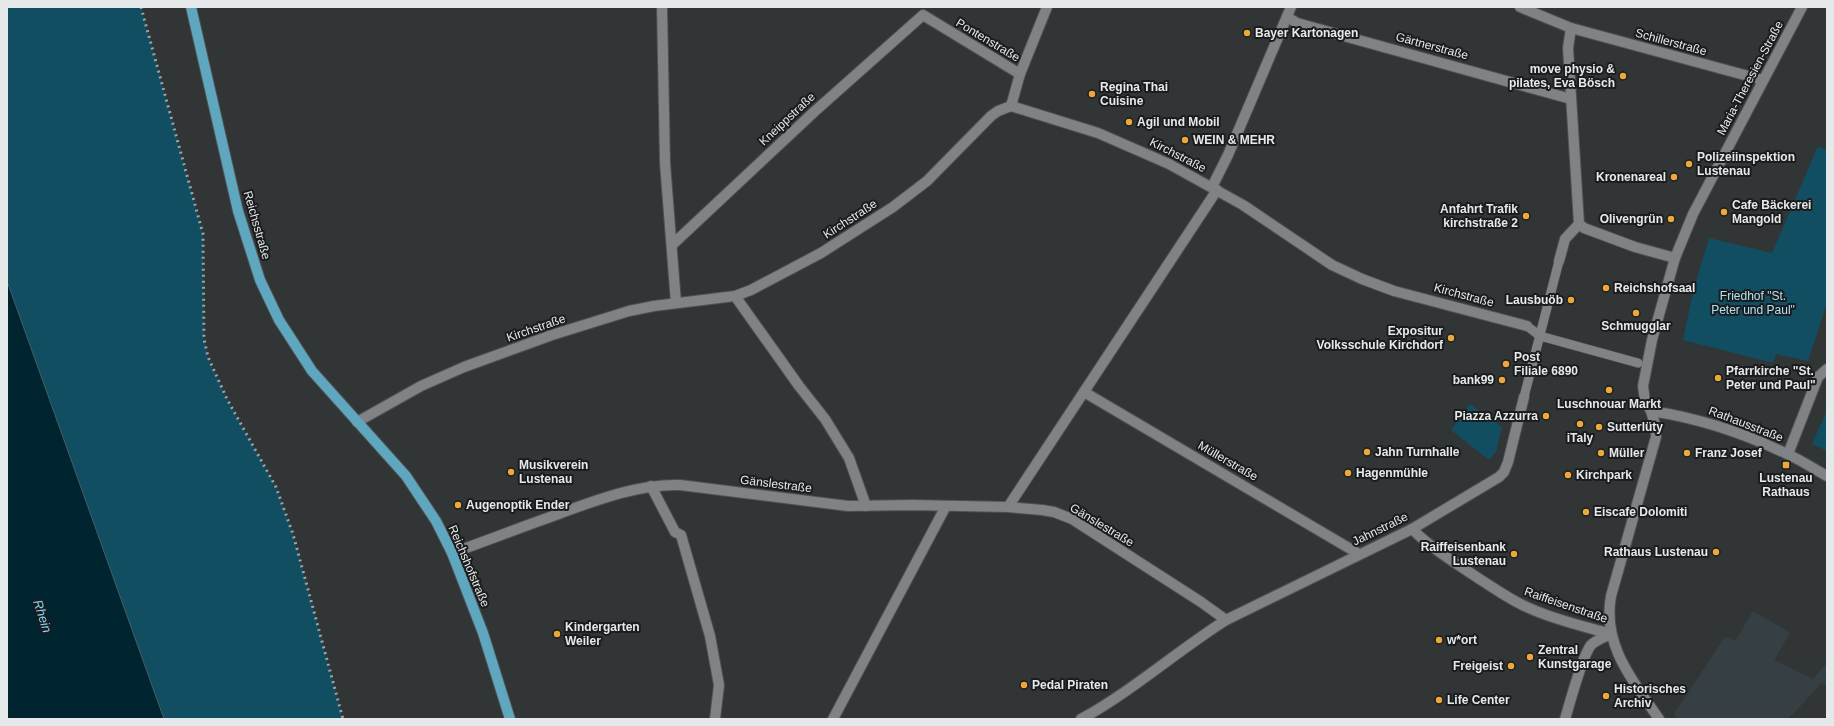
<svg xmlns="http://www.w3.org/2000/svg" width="1834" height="726" font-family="Arial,sans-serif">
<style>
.built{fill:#364044}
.green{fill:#124e62}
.water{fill:#002430;stroke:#455f68}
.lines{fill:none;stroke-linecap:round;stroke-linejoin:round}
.pedestrian-casing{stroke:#4e5153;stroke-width:10}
.minor-casing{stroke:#4e5153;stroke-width:12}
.primary-casing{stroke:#4e5153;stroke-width:12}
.pedestrian{stroke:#7f8385;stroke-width:9}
.minor{stroke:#7f8385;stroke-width:10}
.primary{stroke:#5fa6bf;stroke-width:10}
.rail{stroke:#9fa2a3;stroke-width:3;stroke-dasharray:2 4;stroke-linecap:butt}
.poi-dot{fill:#eda83b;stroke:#1a1c1d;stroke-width:1.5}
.labels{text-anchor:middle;stroke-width:4;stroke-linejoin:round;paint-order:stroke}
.poi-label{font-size:12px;font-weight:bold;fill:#e6e9ea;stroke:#1a1c1d;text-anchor:start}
.street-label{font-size:12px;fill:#e6e9ea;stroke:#1a1c1d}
.park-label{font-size:12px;fill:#b0e2f7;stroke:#1a1c1d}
.water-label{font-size:13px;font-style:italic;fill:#85d4f2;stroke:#1a1c1d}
</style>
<rect width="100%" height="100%" fill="#313536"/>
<path class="built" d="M1753,611L1790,633L1774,660L1813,679L1827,663V687L1822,683L1788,719H1677L1674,714L1725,637L1735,641Z"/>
<g class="green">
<path d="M7,7H141L203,234L204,339L208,357L227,399L276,487L293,534L343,719H164L7,281Z"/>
<path d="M1818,146L1827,150V303L1808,361L1776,354L1773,363L1683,340L1694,288L1709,238L1772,253Z"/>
<path d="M1470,404L1502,427L1496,452L1489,460L1451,430Z"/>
<path d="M1827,410V451L1812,444Z"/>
</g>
<path class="water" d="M7,281L164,719H7Z"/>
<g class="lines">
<defs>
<g id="pedestrian">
<path d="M1527,326L1540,336L1638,363"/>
<path d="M1524,397L1559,261"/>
</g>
<g id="minor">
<path d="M662,7L665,163L676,303"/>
<path d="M1520,7L1571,28L1763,80"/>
<path d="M1287,17L1297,23L1571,99"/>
<path d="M1571,28L1568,48L1579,224L1584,228L1635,247L1675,258"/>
<path d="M1011,106L1020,74L1047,7"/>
<path d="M1212,187L1228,155L1291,7"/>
<path d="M672,245L814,112L923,15L1020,74"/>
<path d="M1559,261L1565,239L1579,224"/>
<path d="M735,296L799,386L825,419L849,458L866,506"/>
<path d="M1084,392L1359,554"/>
<path d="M1651,411C1698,418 1744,433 1787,454C1801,460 1814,469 1827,476"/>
<path d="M357,422L421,386L464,367L552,335L629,311L654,306L735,296L751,290L821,253L893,207L927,181L991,116L998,111L1011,106L1098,133L1169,164L1243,205L1332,265L1362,279L1394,291L1527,326"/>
<path d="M1788,454L1818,377L1827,369"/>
<path d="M651,486L675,532L681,535L710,636L719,685L715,719"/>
<path d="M1008,507L1217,190"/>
<path d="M1412,529C1432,549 1457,564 1481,580C1497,590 1512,601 1529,608C1555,620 1583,626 1611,634"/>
<path d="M452,553C486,541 519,528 553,516C594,501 636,484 680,485L848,506L912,505L1008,507L1042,510L1054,512L1072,519L1201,602L1226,620"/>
<path d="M833,719L946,506"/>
<path d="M1081,719C1131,692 1177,651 1226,620L1412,529L1499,477L1504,472L1508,462L1524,397"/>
<path d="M1565,719C1570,703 1582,656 1591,645C1596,640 1605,637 1611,634"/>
<path d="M1659,719C1633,681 1602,645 1611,596L1656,437V428L1651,411L1645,401L1643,386L1652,340L1675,258L1693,214L1802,7"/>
</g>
<path id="primary" d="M191,7L238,211L260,280L279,320L312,371L406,476L436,521L452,553L483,633L510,719"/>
</defs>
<use href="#pedestrian" class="pedestrian-casing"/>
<use href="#minor" class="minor-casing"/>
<use href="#primary" class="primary-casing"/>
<use href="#pedestrian" class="pedestrian"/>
<use href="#minor" class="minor"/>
<use href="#primary" class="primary"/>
<path class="rail" d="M141,7L203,234L204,339L208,357L227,399L276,487L293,534L343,719"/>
</g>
<g class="poi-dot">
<circle cx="1247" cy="33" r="4"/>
<circle cx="1623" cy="76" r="4"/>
<circle cx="1092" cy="94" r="4"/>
<circle cx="1129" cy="122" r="4"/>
<circle cx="1185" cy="140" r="4"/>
<circle cx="1689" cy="164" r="4"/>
<circle cx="1674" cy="177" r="4"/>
<circle cx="1724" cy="212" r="4"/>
<circle cx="1526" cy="216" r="4"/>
<circle cx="1671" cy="219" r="4"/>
<circle cx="1606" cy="288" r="4"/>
<circle cx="1571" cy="300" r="4"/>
<circle cx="1636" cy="313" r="4"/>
<circle cx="1451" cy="338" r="4"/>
<circle cx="1506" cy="364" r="4"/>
<circle cx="1718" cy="378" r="4"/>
<circle cx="1502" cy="380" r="4"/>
<circle cx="1609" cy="390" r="4"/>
<circle cx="1546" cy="416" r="4"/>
<circle cx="1580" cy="424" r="4"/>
<circle cx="1599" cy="427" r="4"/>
<circle cx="1367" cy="452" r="4"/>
<circle cx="1601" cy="453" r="4"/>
<circle cx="1687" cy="453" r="4"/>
<rect x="1782" y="461" width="8" height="8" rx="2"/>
<circle cx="511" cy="472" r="4"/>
<circle cx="1348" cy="473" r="4"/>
<circle cx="1568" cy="475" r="4"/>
<circle cx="458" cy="505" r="4"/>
<circle cx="1586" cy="512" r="4"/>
<circle cx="1716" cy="552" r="4"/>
<circle cx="1514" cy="554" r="4"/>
<circle cx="557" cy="634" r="4"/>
<circle cx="1439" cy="640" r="4"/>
<circle cx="1530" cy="657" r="4"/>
<circle cx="1511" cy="666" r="4"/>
<circle cx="1024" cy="685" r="4"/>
<circle cx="1606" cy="696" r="4"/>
<circle cx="1439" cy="700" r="4"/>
</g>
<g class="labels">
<g class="poi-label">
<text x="1255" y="37">Bayer Kartonagen</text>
<text x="1615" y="73" text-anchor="end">move physio &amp;<tspan x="1615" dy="14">pilates, Eva Bösch</tspan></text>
<text x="1100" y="91">Regina Thai<tspan x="1100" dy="14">Cuisine</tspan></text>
<text x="1137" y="126">Agil und Mobil</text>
<text x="1193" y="144">WEIN &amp; MEHR</text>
<text x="1697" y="161">Polizeiinspektion<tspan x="1697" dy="14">Lustenau</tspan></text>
<text x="1666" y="181" text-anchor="end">Kronenareal</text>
<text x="1732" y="209">Cafe Bäckerei<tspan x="1732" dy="14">Mangold</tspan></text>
<text x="1518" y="213" text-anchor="end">Anfahrt Trafik<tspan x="1518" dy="14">kirchstraße 2</tspan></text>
<text x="1663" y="223" text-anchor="end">Olivengrün</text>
<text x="1614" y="292">Reichshofsaal</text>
<text x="1563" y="304" text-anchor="end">Lausbuöb</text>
<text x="1636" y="330" text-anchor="middle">Schmugglar</text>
<text x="1443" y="335" text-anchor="end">Expositur<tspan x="1443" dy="14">Volksschule Kirchdorf</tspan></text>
<text x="1514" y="361">Post<tspan x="1514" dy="14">Filiale 6890</tspan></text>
<text x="1726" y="375">Pfarrkirche "St.<tspan x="1726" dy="14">Peter und Paul"</tspan></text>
<text x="1494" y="384" text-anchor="end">bank99</text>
<text x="1609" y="408" text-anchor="middle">Luschnouar Markt</text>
<text x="1538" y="420" text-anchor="end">Piazza Azzurra</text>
<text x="1607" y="431">Sutterlüty</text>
<text x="1580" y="442" text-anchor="middle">iTaly</text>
<text x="1375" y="456">Jahn Turnhalle</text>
<text x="1609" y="457">Müller</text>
<text x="1695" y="457">Franz Josef</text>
<text x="519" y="469">Musikverein<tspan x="519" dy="14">Lustenau</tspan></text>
<text x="1356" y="477">Hagenmühle</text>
<text x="1576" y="479">Kirchpark</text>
<text x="1786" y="482" text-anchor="middle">Lustenau<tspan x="1786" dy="14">Rathaus</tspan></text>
<text x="466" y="509">Augenoptik Ender</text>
<text x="1594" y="516">Eiscafe Dolomiti</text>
<text x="1506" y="551" text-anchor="end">Raiffeisenbank<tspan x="1506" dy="14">Lustenau</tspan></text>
<text x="1708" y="556" text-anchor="end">Rathaus Lustenau</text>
<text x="565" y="631">Kindergarten<tspan x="565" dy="14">Weiler</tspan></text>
<text x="1447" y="644">w*ort</text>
<text x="1538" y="654">Zentral<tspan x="1538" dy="14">Kunstgarage</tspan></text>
<text x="1503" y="670" text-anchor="end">Freigeist</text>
<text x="1032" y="689">Pedal Piraten</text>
<text x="1614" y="693">Historisches<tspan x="1614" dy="14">Archiv</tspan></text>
<text x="1447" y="704">Life Center</text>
</g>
<g class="street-label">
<text transform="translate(988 40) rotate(31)" y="4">Pontenstraße</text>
<text transform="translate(1671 42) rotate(15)" y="4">Schillerstraße</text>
<text transform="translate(1432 46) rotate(15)" y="4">Gärtnerstraße</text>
<text transform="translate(1750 78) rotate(-62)" y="4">Maria-Theresien-Straße</text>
<text transform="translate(787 119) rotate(-43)" y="4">Kneippstraße</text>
<text transform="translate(1178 155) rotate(27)" y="4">Kirchstraße</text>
<text transform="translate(850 219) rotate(-33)" y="4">Kirchstraße</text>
<text transform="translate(257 225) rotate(74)" y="4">Reichsstraße</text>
<text transform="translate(1464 295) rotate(15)" y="4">Kirchstraße</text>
<text transform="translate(536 328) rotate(-19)" y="4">Kirchstraße</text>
<text transform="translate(1746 424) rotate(21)" y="4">Rathausstraße</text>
<text transform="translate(1228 461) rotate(30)" y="4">Müllerstraße</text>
<text transform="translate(776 484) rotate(7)" y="4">Gänslestraße</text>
<text transform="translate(1102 525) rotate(31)" y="4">Gänslestraße</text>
<text transform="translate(1380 529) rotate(-26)" y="4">Jahnstraße</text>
<text transform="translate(469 566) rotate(67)" y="4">Reichshofstraße</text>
<text transform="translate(1566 605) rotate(19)" y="4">Raiffeisenstraße</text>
</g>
<g class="park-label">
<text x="1753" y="300">Friedhof "St.<tspan x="1753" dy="14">Peter und Paul"</tspan></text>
</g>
<g class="water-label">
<text transform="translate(43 616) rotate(72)" y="5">Rhein</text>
</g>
</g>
<rect width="1834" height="726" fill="none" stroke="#e6e9ea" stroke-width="16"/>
</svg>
